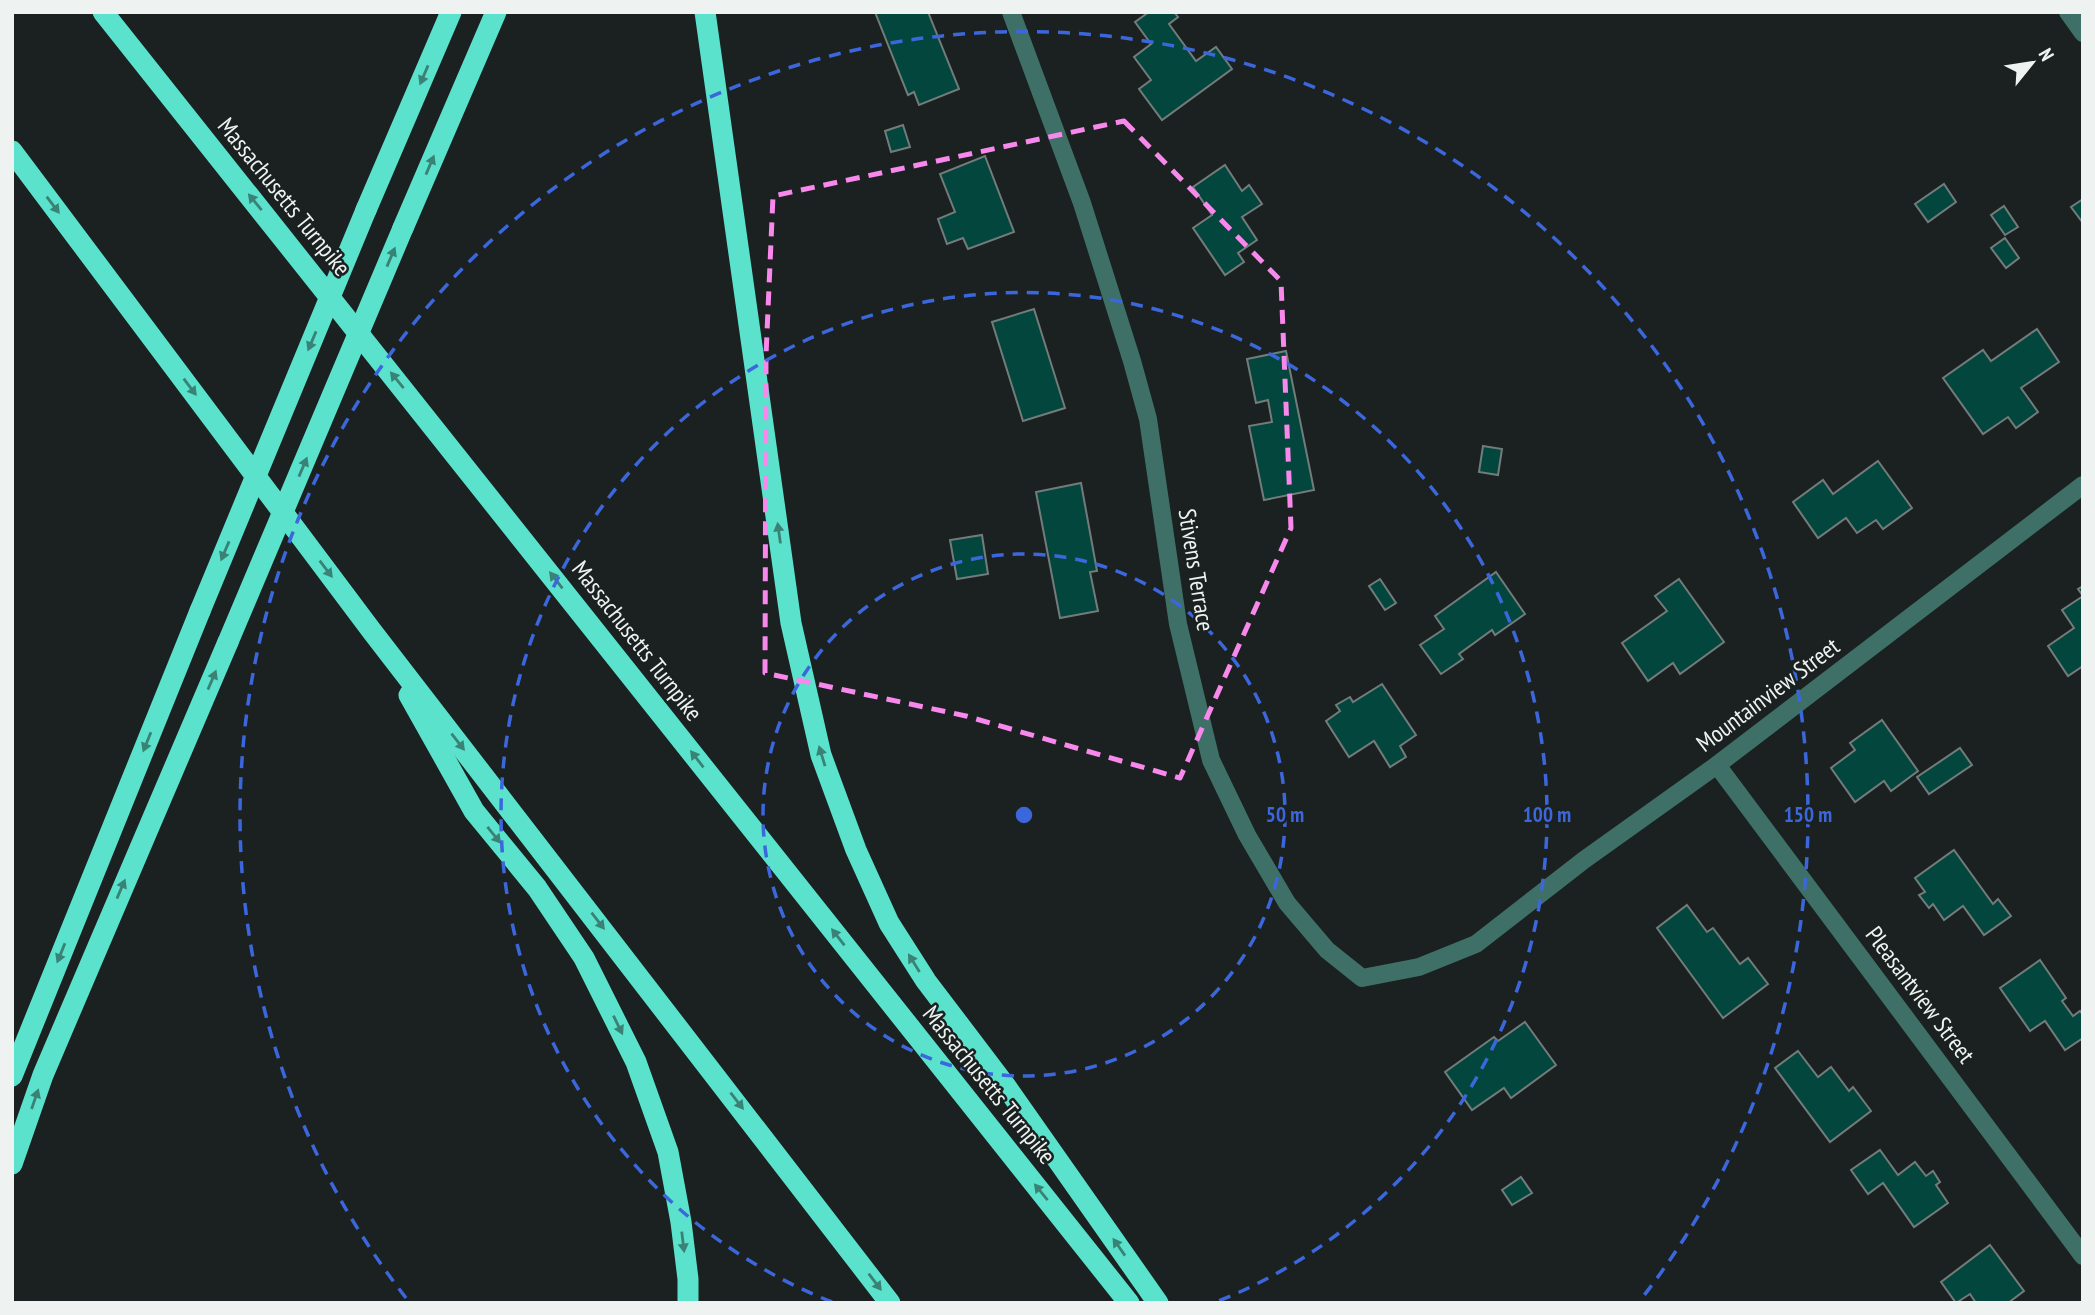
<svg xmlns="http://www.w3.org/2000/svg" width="2095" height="1315" font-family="'PT Sans Narrow',sans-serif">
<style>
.building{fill:#03463d;stroke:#737c7a;stroke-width:2}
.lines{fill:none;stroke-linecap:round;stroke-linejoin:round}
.minor{stroke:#3f7067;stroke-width:18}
.highway{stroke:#5ae2cc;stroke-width:21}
.highway-bridge{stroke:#5ae2cc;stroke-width:21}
.oneway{fill:#3a8276}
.marked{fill:none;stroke:#f888eb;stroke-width:5;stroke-dasharray:14 9;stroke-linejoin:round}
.ring{fill:none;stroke:#3c67dc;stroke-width:3.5;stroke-dasharray:12 9}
.labels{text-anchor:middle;stroke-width:5;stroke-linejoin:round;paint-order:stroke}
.street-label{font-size:24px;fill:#eef3f1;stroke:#1a2120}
.centre{fill:#3c67dc;stroke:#1a2120;stroke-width:3.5}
.ring-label{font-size:21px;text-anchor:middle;font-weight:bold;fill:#3c67dc;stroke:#1a2120;stroke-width:5;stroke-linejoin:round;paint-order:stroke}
</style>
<rect width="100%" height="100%" fill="#1a2120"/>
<g class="building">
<path d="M875,12H928L959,89L919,105L914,92L908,95Z"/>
<path d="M1149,12H1174L1178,17L1169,24L1196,61L1216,47L1232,69L1162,120L1139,89L1151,80L1134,57L1151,44L1135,22Z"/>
<path d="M903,125L910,147L891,152L885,131Z"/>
<path d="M985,156L1014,232L968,249L963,238L947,244L938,219L955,212L940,174Z"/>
<path d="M1225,165L1242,191L1249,185L1262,204L1242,217L1257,240L1238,253L1244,262L1225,275L1193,228L1212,215L1193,187Z"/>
<path d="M1944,184L1956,202L1928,222L1915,204Z"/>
<path d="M2083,199V223L2071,207Z"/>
<path d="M2004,206L2018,227L2005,235L1991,215Z"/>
<path d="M2005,238L2019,258L2006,268L1991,248Z"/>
<path d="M1034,309L1065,408L1023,421L992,322Z"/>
<path d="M2037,329L2059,362L2021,388L2038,412L2016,428L2008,417L1983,434L1943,378L1983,350L1991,361Z"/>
<path d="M1286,351L1314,490L1264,500L1249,426L1272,422L1268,400L1256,403L1247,359Z"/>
<path d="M1483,446L1502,449L1498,475L1479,472Z"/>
<path d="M1878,461L1912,508L1883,529L1876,520L1857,533L1846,518L1818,538L1793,502L1823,480L1833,494Z"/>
<path d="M1081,483L1097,571L1090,572L1098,611L1060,618L1036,492Z"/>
<path d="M982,535L988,574L957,579L950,540Z"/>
<path d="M1496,572L1525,614L1495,635L1492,630L1459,654L1463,659L1441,674L1420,645L1444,629L1435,616Z"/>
<path d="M1380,579L1396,603L1385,610L1369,586Z"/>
<path d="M1679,579L1724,642L1680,674L1673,663L1648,681L1622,643L1667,611L1655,596Z"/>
<path d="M2083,586V666L2068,676L2048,646L2074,628L2062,610L2083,596L2078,589Z"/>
<path d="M1382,684L1416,735L1400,746L1406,757L1390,767L1374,741L1349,757L1326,721L1340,711L1336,705L1350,697L1353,702Z"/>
<path d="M1882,720L1918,771L1891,791L1884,781L1855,802L1831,768L1855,750L1850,743Z"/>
<path d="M1960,748L1972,765L1929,794L1917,777Z"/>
<path d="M1954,850L1993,904L1998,899L2011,916L1984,935L1963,906L1944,920L1933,904L1929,908L1919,895L1925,892L1915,878Z"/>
<path d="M1687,905L1707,932L1713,928L1740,964L1748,958L1768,984L1723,1018L1657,928Z"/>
<path d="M2040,960L2066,998L2062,1001L2073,1016L2080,1011L2083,1015V1038L2065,1050L2045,1021L2030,1031L2000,988Z"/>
<path d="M1525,1022L1556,1065L1511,1098L1504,1088L1472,1110L1445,1072L1494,1037L1498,1041Z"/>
<path d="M1798,1051L1818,1077L1831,1067L1849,1091L1853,1087L1871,1111L1830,1142L1775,1068Z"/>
<path d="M1880,1150L1898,1175L1915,1162L1926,1176L1933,1171L1940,1182L1936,1185L1948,1203L1914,1227L1883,1183L1868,1194L1851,1170Z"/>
<path d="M1521,1177L1532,1193L1512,1205L1502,1190Z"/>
<path d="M1990,1245L2024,1291L2008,1303H1976L1970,1294L1956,1303L1941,1282Z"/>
</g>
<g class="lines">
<g class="minor">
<path d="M1011,12L1082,203L1132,361L1148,419L1178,624L1211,760L1247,835L1287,903L1327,950L1362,978L1419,967L1476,944L1584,860L1717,765L2083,485"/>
<path d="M2068,12L2083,33"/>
<path d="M1717,765L2083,1256"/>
</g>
<g class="highway">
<path d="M103,12L1129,1303"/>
<path d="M705,12L791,623L821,755L856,850L889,923L926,981L1005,1085L1158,1303"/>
<path d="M12,151L371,630L890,1303"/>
<path d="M366,210L451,12"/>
<path d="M403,228L496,12"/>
<path d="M409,695L474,811L537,888L584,958L636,1062L668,1152L681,1222L688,1279V1303"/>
<path d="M12,1076L200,611"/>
<path d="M12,1164L43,1075L228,642"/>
</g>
<g class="highway-bridge">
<path d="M200,611L366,210"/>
<path d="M228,642L403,228"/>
</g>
</g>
<defs><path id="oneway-solid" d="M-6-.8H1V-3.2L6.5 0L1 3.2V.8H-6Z" transform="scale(1.75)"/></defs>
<g class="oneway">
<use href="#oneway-solid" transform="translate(424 75) rotate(113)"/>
<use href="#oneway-solid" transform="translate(430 165) rotate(-67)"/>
<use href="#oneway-solid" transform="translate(255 202) rotate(-129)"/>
<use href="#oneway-solid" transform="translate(53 205) rotate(53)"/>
<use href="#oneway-solid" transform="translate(391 257) rotate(-67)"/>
<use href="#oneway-solid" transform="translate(312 341) rotate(113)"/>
<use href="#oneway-solid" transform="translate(397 380) rotate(-129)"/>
<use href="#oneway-solid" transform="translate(190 387) rotate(53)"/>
<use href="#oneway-solid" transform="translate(303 467) rotate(-67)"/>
<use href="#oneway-solid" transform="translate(779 533) rotate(-98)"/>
<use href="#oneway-solid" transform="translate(225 551) rotate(113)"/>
<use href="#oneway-solid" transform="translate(326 569) rotate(53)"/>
<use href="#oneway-solid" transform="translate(556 580) rotate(-128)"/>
<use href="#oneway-solid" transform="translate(212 680) rotate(-67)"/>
<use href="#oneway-solid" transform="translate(147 742) rotate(112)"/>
<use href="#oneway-solid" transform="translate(458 742) rotate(52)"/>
<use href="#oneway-solid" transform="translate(822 756) rotate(-107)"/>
<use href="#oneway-solid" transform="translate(697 759) rotate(-128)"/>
<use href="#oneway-solid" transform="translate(494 835) rotate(51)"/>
<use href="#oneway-solid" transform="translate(121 889) rotate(-67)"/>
<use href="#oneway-solid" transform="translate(598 921) rotate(52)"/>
<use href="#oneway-solid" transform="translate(838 937) rotate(-128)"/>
<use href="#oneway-solid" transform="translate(61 953) rotate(112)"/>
<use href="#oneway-solid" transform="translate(914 963) rotate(-122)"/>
<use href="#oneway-solid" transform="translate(618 1025) rotate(64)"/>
<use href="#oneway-solid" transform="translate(35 1099) rotate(-71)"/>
<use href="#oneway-solid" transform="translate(737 1101) rotate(52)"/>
<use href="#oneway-solid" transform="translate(1041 1192) rotate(-129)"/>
<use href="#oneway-solid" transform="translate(683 1242) rotate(83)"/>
<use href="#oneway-solid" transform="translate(1119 1247) rotate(-125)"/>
<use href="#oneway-solid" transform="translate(875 1282) rotate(53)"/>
</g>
<path class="marked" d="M1124,121L1281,281L1291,528L1180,778L966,716L765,673L766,355L773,196Z"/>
<g class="ring">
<circle cx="1024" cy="815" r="261"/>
<path d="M832 1302A523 523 0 1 1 1216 1302"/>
<path d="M406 1298A784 784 0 1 1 1642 1298"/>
</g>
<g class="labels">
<g class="street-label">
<text transform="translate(284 197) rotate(51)" y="8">Massachusetts Turnpike</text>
<text transform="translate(1196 570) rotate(81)" y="8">Stivens Terrace</text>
<text transform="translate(637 641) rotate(52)" y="8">Massachusetts Turnpike</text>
<text transform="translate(1768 695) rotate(-37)" y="8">Mountainview Street</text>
<text transform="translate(1920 995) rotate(53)" y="8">Pleasantview Street</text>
<text transform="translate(989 1085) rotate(51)" y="8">Massachusetts Turnpike</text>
</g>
</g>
<circle cx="1024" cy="815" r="10" class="centre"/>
<g class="ring-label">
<text x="1285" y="822">50 m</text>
<text x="1547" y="822">100 m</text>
<text x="1808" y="822">150 m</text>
</g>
<rect width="2095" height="1315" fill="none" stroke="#eef3f1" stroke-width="28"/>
<g transform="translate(2032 63) rotate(60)" stroke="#1a2120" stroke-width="5" paint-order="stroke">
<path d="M0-5L12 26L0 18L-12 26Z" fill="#eef3f1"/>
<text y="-10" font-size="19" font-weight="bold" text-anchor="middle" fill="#eef3f1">N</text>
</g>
</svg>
